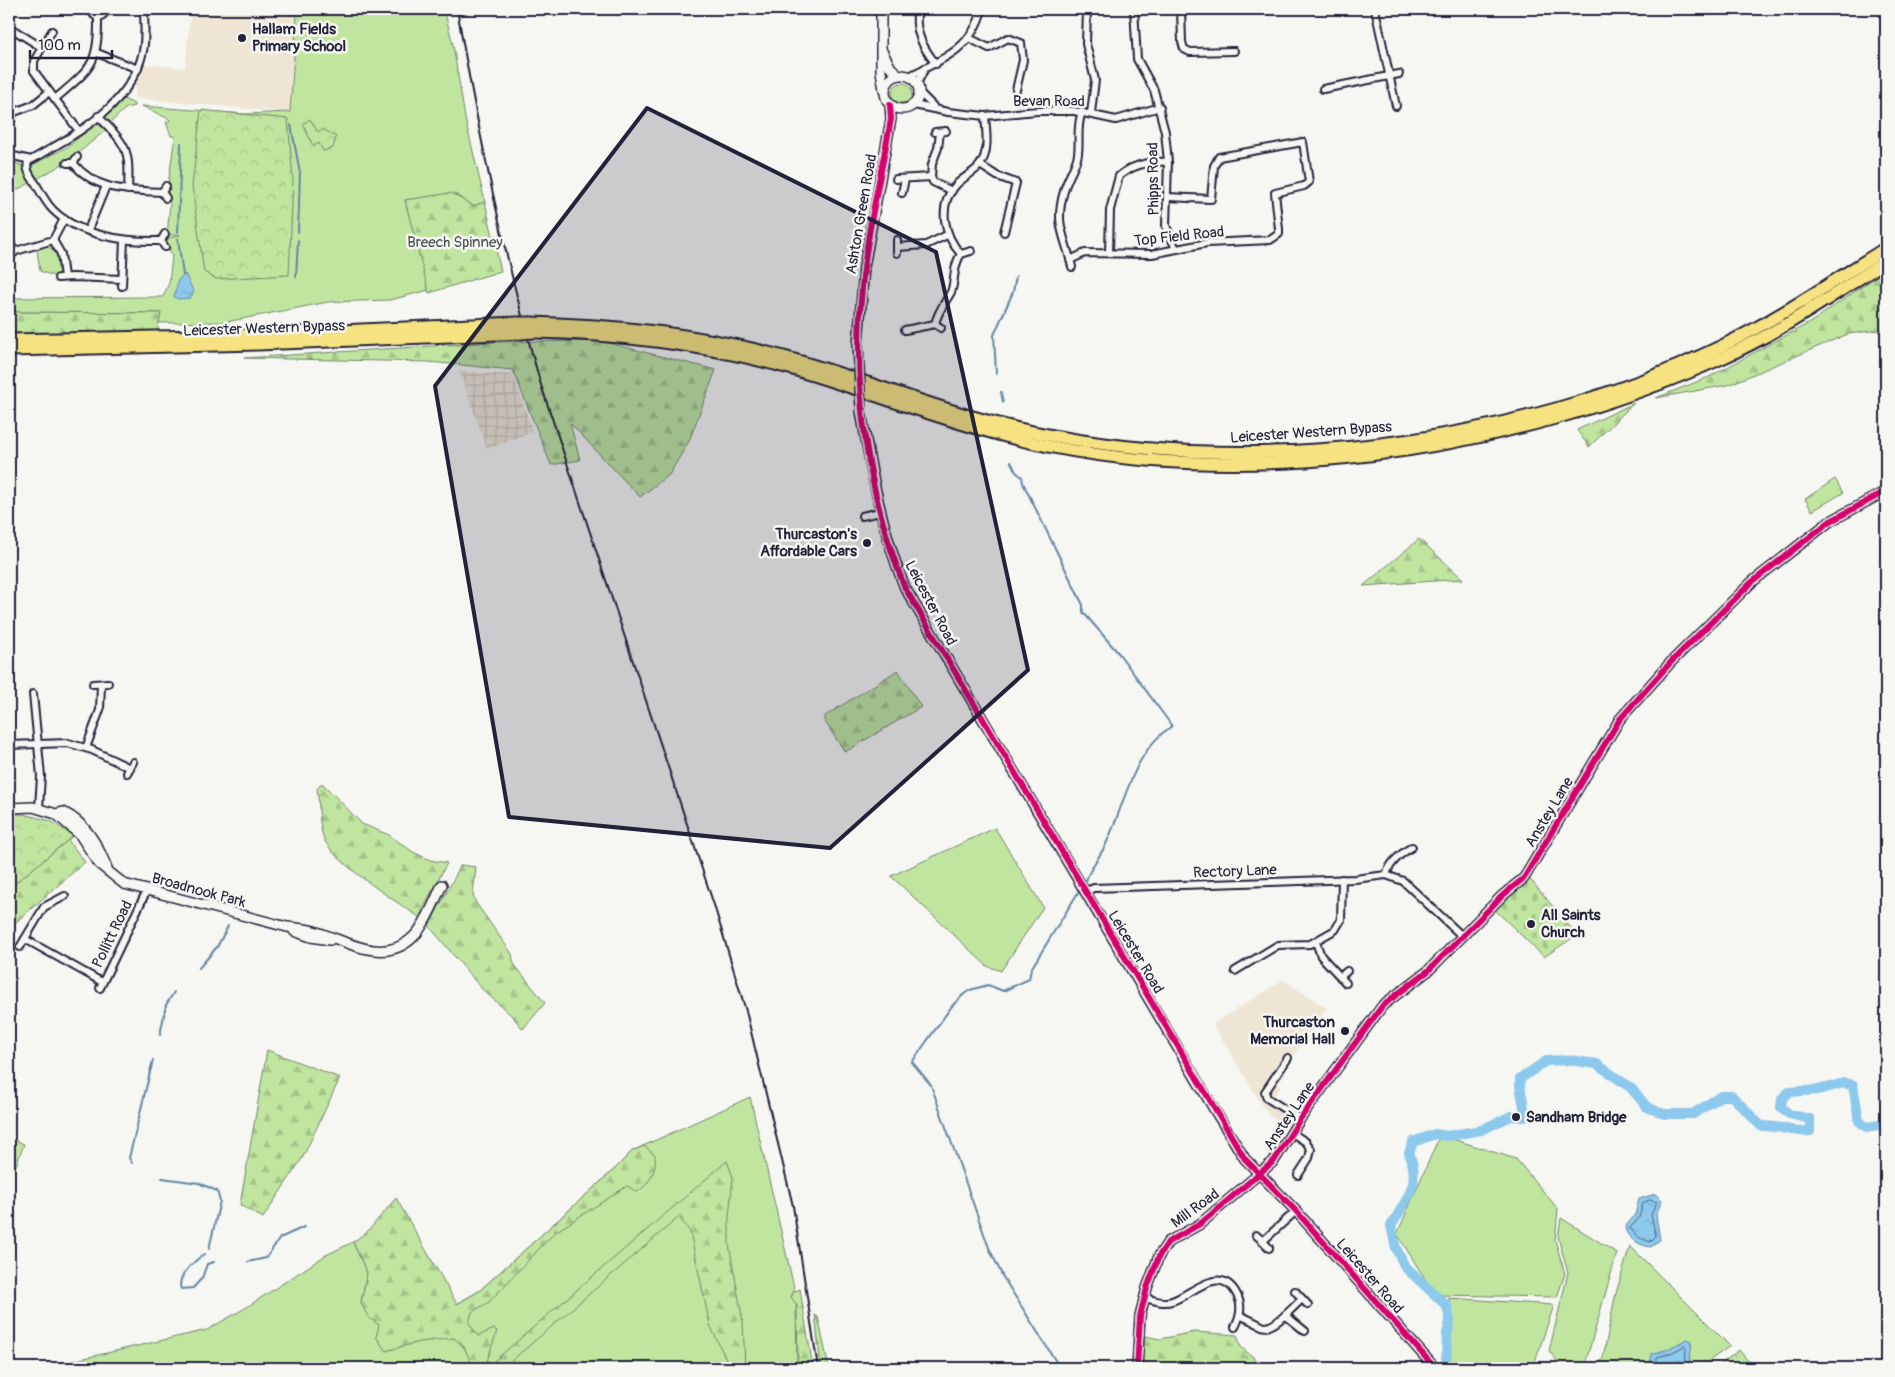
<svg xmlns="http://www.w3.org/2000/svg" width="1895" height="1377" font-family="Pangolin,sans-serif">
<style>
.built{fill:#eee5d5}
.industrial{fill:url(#industrial-grid)}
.grass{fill:#c0e59f;stroke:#71846d}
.forest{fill:url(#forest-firs);stroke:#71846d}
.cemetery{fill:url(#cemetery-stones);stroke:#71846d}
.park{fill:url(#park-crowns);stroke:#71846d}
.water{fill:url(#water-ripples);stroke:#6286a6}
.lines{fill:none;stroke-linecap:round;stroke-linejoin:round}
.shore{stroke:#4d6482;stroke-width:1}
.stream{stroke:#6286a6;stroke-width:2}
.river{stroke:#8dc8ed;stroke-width:10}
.street-casing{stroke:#22223b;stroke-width:10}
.secondary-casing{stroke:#22223b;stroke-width:12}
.highway-casing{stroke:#22223b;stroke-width:15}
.street{stroke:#f6f6f2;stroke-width:6}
.secondary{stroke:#f6f6f2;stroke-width:9}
.highway{stroke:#f6e281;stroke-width:11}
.rail{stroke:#22223b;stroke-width:2}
.secondary-bridge-casing{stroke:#22223b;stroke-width:12;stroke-linecap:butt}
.highway-bridge-casing{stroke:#22223b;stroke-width:15;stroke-linecap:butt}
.secondary-bridge{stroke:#f6f6f2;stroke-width:9}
.highway-bridge{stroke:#f6e281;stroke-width:11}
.cycleway-casing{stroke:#f6f6f2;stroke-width:9}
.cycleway{stroke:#d6006c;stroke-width:6}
.marked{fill:#22223b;fill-opacity:0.2;stroke:#22223b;stroke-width:4;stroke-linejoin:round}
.poi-dot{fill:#22223b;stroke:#f6f6f2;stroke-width:2}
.labels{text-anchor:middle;stroke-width:5;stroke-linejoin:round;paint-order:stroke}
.poi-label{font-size:15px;font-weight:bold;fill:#22223b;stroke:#f6f6f2;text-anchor:start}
.street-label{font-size:15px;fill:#22223b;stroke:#f6f6f2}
.park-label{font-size:15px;fill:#4a5354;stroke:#f6f6f2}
</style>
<defs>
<pattern id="industrial-grid" width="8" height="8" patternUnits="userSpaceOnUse" patternTransform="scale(1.25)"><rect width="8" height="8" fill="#eee5d5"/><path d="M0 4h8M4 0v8" fill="none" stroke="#ccc4b8"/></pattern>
<pattern id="forest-firs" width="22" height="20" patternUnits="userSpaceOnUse" patternTransform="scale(1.25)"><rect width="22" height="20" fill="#c0e59f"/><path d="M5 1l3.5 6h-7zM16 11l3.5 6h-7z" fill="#a5c48a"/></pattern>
<pattern id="cemetery-stones" width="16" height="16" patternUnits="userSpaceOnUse" patternTransform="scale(1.25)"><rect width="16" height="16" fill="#c0e59f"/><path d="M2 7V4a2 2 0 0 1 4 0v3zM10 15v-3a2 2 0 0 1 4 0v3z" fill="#a5c48a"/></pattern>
<pattern id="park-crowns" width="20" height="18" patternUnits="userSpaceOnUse" patternTransform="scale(1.25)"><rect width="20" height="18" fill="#c0e59f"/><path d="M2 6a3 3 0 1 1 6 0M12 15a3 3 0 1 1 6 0" fill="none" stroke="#a5c48a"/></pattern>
<pattern id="water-ripples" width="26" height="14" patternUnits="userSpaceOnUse" patternTransform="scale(1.25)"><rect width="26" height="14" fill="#8dc8ed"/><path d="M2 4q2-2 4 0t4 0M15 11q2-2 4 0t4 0" fill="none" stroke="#79accc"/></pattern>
</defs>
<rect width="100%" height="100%" fill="#f6f6f2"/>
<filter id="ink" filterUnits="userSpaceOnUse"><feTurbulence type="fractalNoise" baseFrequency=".02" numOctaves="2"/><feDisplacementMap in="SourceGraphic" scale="10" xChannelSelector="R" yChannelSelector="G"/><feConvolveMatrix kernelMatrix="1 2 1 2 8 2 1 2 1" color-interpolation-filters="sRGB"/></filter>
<g filter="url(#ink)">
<g class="built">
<path d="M191,9H246L297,14L290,113L135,98V86L144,64L185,68Z"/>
<path d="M1283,980L1327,1008L1275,1082L1281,1087L1272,1098L1298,1114L1289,1128L1268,1115L1213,1024Z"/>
</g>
<path class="industrial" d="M459,371L513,375L533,432L487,449Z"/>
<g class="grass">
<path d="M246,9H444L453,45L465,118L485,202L473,206L455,194L405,200L429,290L390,300L328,302L226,322L158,323L160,313L9,312V298L163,297L169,283L172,256L166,239L180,235H167L170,203L167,192L175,136H171L166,122L170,121L169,119L142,106L245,114L290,112L297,14Z"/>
<circle cx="902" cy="93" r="10"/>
<path d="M124,99L134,104V106L126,108L110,123L105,117L106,115Z"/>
<path d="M96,123L106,130L71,159H66V162L37,179L31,169L32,165L69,146Z"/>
<path d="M9,161L21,165L30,183L9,194Z"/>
<path d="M46,246C58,249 59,261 60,272L56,277L40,271L37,250Z"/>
<path d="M1835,479L1843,493L1812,511L1805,499Z"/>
<path d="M995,828L1043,907L1001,971L987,966L891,876Z"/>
<path d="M750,1097L796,1296L797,1368H41L207,1330L247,1307L326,1255L353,1242L367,1273L361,1302L430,1319L479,1291L617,1167L632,1151Z"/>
<path d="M1440,1135L1516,1159L1558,1209L1555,1240L1565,1274L1557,1297L1435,1295L1397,1234Z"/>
<path d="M9,1138L24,1144L9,1184Z"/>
<path d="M1561,1218L1617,1253L1584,1368H1563L1549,1351L1568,1273L1558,1237Z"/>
<path d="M1630,1246L1730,1346L1699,1368H1597L1603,1358L1615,1297Z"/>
<path d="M1449,1298L1554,1305L1533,1368H1449L1451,1336Z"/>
</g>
<g class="forest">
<path d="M451,193L473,206L485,202L501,271L429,293L405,200Z"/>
<path d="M1886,270V329L1848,334L1728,385L1656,398L1709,377L1811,322Z"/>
<path d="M9,312L161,313L157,333L9,337Z"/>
<path d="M600,341L716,370L689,441L669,475L640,497L570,423L580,460L551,465L513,370L429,362L244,358L494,342Z"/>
<path d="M1634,403L1589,447L1577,430Z"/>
<path d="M1419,539L1463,579L1363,586Z"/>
<path d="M898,670L921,707L845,752L825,722V716Z"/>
<path d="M322,783L362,824L389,835L413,852L430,860L447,863L419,917C397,902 333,862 324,839C318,824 320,805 317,789Z"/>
<path d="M68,840L85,862L9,928V888Z"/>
<path d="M461,865L476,867L473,895L476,903L512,954L514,964L545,1003L523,1029L512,1016L482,989L429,926Z"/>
<path d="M267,1050L340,1078L303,1157L263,1218L240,1205Z"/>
<path d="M644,1146L655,1155C657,1170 650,1184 637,1192L627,1186L554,1233L489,1302L472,1312L469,1323L478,1336L494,1329L497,1331L485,1367H473L464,1347L454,1338L419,1342L386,1351L376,1337L379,1325L368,1317L361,1303L367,1273L353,1242L368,1231L396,1198L457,1304L479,1291L617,1167L632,1151Z"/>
<path d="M727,1161L733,1177L729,1217V1244L743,1322L745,1368H730L710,1325L690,1232L679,1217L503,1368H486Z"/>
<path d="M800,1289L813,1368H798L797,1305L791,1297L793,1292Z"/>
<path d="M815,1315L818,1317L829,1368H821Z"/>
<path d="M1194,1332L1237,1335L1241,1347L1266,1368H1141L1145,1336L1160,1339Z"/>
</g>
<path class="cemetery" d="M1529,878L1577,935L1544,957L1494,909Z"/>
<g class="park">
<path d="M201,110L288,119L293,180L289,275L216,279L204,272L192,186Z"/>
<path d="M310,119L318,132L323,129L336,137L333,148L323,151L319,143L313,146L303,124Z"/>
<path d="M23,814L51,821L73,836L9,888V815Z"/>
<path d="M1739,1350L1754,1368H1716Z"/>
</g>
<g class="water">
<path d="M185,274L194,292L190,298L178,299L174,297L178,280Z"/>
<path d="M1655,1194L1662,1200L1656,1215L1660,1240L1651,1247C1641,1246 1626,1239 1625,1227L1635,1215L1639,1199Z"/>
<path d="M1687,1339L1692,1341L1689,1368H1653L1650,1363L1652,1354L1668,1349Z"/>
</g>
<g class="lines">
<g class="shore">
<path d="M1650,1200L1657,1202L1651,1215L1656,1236L1650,1242L1638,1237L1630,1228L1639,1218L1643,1203Z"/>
<path d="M1657,1368V1357L1669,1354L1684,1346L1686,1348L1685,1368"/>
</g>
<g class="stream">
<path d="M291,125L300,173L298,232"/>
<path d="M178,232L181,143"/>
<path d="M178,239L183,275"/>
<path d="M296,277L298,240"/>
<path d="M996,374L994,335L1013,292L1016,276"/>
<path d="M1001,392L1003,402"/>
<path d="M1011,462L1016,472L1022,477L1023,483L1083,605V612L1120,655L1172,726C1132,751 1125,805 1106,844C1100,857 1090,867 1086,881"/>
<path d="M199,968L217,947L228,926"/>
<path d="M160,1035L166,1005L174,992"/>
<path d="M132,1163L129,1158L153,1060"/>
<path d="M162,1178L199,1183L217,1191L220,1201L209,1249"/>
<path d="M204,1254C195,1261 176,1276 181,1289L193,1288L202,1278L207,1264L214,1262"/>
<path d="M248,1262L266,1258L280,1238L304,1227"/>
<path d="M1060,1368L1003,1277L989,1248L931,1085L912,1062L952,1006L964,994L970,990L988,985L1003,991L1029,979L1031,969L1079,891"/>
</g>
<path class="river" d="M1446,1368L1447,1334L1450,1322L1447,1306L1405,1267L1396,1248L1391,1226C1406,1199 1422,1185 1409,1153L1413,1142L1435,1134L1448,1136L1481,1130L1511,1116L1524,1117C1526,1103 1519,1093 1520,1079L1546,1061L1569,1060L1597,1064L1631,1088L1647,1107L1664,1114H1693L1721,1096H1732L1761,1126C1779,1125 1792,1133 1810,1131V1119L1789,1114L1781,1107L1782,1099L1789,1092L1818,1090L1844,1083L1853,1085L1859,1121L1866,1127L1886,1124"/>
<defs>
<g id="street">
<path d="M918,9C913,30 923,48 936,64"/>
<path d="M1087,9L1086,44L1095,80L1091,113"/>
<path d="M1134,9L1137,59L1154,90L1165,132L1168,162L1166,226L1176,249"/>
<path d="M1181,9L1182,42L1184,49L1190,52L1234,51"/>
<path d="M1375,9L1396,106"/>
<path d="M93,14L98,18L104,14"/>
<path d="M9,27L41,47"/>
<path d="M52,31L34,61V71L79,131"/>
<path d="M969,38L989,48L1008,38L1021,43L1023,60L1016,90"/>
<path d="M97,53L138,69"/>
<path d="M909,76C942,60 973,48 982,9"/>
<path d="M917,84L925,68"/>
<path d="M1323,89L1399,74"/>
<path d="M919,92L933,106"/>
<path d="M55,99C90,69 99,65 98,18"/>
<path d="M914,105L948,112L985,116L1037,111H1074L1116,120L1160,107"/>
<path d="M9,110L12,113L11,120"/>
<path d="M12,113L33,105L49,92"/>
<path d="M98,116C127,146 130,148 128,190"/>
<path d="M935,132L946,131"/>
<path d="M940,132L938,148L932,164L931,177L933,182L952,191"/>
<path d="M9,155L31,160C75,135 132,105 143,51C146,37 144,23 144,9"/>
<path d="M29,160C24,168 31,177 36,184C41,193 46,203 53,210C79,236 126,242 161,241"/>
<path d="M67,163H73L77,157"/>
<path d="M73,163C97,192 128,190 162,192"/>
<path d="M980,165L997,176L1016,183L1004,232"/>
<path d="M896,179L931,177"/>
<path d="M902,193L905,179"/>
<path d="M166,198L162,192L166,186"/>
<path d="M88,230L106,186"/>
<path d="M165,234L161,241L165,247"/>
<path d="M9,239L14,253"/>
<path d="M53,240L61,254L64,277"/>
<path d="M897,240V253"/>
<path d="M897,247L926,245L947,235"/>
<path d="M9,253L53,240L64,219"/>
<path d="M1109,253L1110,210L1119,176C1134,164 1150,161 1168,162"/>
<path d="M961,254L971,251"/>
<path d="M1070,260L1085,253L1152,254L1207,243L1270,240L1279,234V229L1275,193L1304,186L1309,182L1303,142L1219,157L1214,166L1211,199L1167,197"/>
<path d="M1072,267C1065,235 1054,226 1064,191C1067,178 1076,167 1078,154C1080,140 1076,127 1082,112"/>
<path d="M58,278L73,277L122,279"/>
<path d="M122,286L124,240"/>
<path d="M941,328L935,324C938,311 945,303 951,292C956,279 952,268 961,254C944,236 937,205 956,185C963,177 974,173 980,165C990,151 986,131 985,116"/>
<path d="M905,330L935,324"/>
<path d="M862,516L880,512"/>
<path d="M93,684L108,683"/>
<path d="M33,694L41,776L39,808"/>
<path d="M9,745L68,743L92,750L130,768"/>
<path d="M86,748L100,710L101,684"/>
<path d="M127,773L133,762"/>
<path d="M1386,875C1390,862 1400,854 1412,847"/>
<path d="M1086,891L1094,888L1355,879L1386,875L1403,881L1462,936"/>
<path d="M25,939L102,982"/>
<path d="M1316,942L1321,956L1346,983"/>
<path d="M20,947L44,907L65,896"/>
<path d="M1235,971L1278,945L1310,944L1335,930L1341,920L1342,879"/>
<path d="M1340,977L1347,971"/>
<path d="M100,988L147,890"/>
<path d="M1288,1058L1265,1092L1267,1098L1300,1119"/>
<path d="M1292,1133L1306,1142L1311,1149L1309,1158L1298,1175"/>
<path d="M1256,1235L1263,1241"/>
<path d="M1269,1248L1263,1241L1296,1211"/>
<path d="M1295,1291L1308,1305"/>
<path d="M1145,1298C1153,1300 1163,1304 1172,1301C1193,1294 1219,1264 1236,1293C1243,1305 1241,1316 1235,1327"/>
<path d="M1285,1315L1305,1331"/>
<path d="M1241,1316C1249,1319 1254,1322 1262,1326C1272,1332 1295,1305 1302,1299"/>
</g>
<g id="secondary">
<path d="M881,9V71L884,90"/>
<path d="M882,51L891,68L899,75"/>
<circle cx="902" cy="92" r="17"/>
<path d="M858,344L864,267L891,119L890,105"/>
<path d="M861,411C871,471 882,531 905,588L1214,1109L1245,1159L1296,1211L1435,1368"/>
<path d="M9,808L33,807L56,814L80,835L99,864L124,884L287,927C296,928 305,928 314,931C348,941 387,968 417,933C428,919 435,900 442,885"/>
<path d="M56,814L63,812C86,823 98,845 107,868"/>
<path d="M294,931L311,937L330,940"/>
<path d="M1137,1368L1140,1316L1147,1288L1159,1256L1168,1242L1200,1224L1274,1161L1300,1119L1383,1005L1428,971L1502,896L1524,878L1620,719L1671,662L1752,582L1829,522L1886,491"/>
</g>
<g id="highway">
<path d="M531,323C618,325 707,335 791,359C866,380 938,410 1015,428C1241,480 1513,448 1722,346C1779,318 1832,282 1886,248"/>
<path d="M534,332C621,334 709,345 793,369C865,390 936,418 1009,437C1235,495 1511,453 1722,358C1780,332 1833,295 1886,261"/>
<path d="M9,340L250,335L518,323"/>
<path d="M9,350L258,344L521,333"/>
</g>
</defs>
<use href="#street" class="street-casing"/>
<use href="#secondary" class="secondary-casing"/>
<use href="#highway" class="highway-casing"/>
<use href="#street" class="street"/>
<use href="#secondary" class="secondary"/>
<use href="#highway" class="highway"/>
<path class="rail" d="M457,9C479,136 505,261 541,385L714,905L746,1011L793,1206L818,1368"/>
<defs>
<path id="secondary-bridge" d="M858,344L861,411"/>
<g id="highway-bridge">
<path d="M518,323H531"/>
<path d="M521,333L534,332"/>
</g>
</defs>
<use href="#secondary-bridge" class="secondary-bridge-casing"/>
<use href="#highway-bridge" class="highway-bridge-casing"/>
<use href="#secondary-bridge" class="secondary-bridge"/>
<use href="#highway-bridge" class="highway-bridge"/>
<defs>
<g id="cycleway">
<path d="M890,105L891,119C881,175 867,231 862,287C852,389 867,493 905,588L1245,1159L1296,1211L1435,1368"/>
<path d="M1137,1368L1140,1316L1147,1288L1159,1256L1168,1242L1200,1224L1274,1161L1300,1119L1383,1005L1428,971L1502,896L1524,878L1620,719L1671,662L1752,582L1829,522L1886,491"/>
</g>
</defs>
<use href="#cycleway" class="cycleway-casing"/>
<use href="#cycleway" class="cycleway"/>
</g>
</g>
<path class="marked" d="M647,108L936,252L1028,670L830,848L509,817L435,386Z"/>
<g class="poi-dot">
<circle cx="242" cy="38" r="5"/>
<circle cx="867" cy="543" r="5"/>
<circle cx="1531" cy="924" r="5"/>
<circle cx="1345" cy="1031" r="5"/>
<circle cx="1516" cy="1117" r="5"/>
</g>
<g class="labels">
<g class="poi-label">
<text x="252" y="34">Hallam Fields<tspan x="252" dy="17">Primary School</tspan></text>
<text x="857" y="539" text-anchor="end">Thurcaston's<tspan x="857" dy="17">Affordable Cars</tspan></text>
<text x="1541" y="920">All Saints<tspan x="1541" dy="17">Church</tspan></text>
<text x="1335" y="1027" text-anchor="end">Thurcaston<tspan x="1335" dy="17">Memorial Hall</tspan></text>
<text x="1526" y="1122">Sandham Bridge</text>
</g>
<g class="street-label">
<text x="1049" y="106">Bevan Road</text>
<text transform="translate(1153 179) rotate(-91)" y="5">Phipps Road</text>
<text transform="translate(861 214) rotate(-80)" y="5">Ashton Green Road</text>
<text transform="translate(1179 236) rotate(-6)" y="5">Top Field Road</text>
<text transform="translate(264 328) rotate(-2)" y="5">Leicester Western Bypass</text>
<text transform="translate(1311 432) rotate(-4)" y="5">Leicester Western Bypass</text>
<text transform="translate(931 603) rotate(62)" y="5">Leicester Road</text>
<text transform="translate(1549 812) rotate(-59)" y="5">Anstey Lane</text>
<text transform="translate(1235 871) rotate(-2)" y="5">Rectory Lane</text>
<text transform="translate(199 890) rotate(15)" y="5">Broadnook Park</text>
<text transform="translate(112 934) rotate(-64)" y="5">Pollitt Road</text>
<text transform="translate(1136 952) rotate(59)" y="5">Leicester Road</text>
<text transform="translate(1289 1116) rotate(-56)" y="5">Anstey Lane</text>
<text transform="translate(1195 1208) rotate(-36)" y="5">Mill Road</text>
<text transform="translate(1370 1276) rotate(49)" y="5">Leicester Road</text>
</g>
<g class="park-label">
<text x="455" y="247">Breech Spinney</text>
</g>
</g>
<rect width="1895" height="1377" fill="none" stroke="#f6f6f2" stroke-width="30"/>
<rect x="15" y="15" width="1865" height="1347" fill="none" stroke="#22223b" stroke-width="2" filter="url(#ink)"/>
<path d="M30 50v8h82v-8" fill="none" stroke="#22223b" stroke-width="2.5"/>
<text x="38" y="50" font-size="15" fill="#22223b" stroke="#f6f6f2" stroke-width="4" paint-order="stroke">100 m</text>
</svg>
